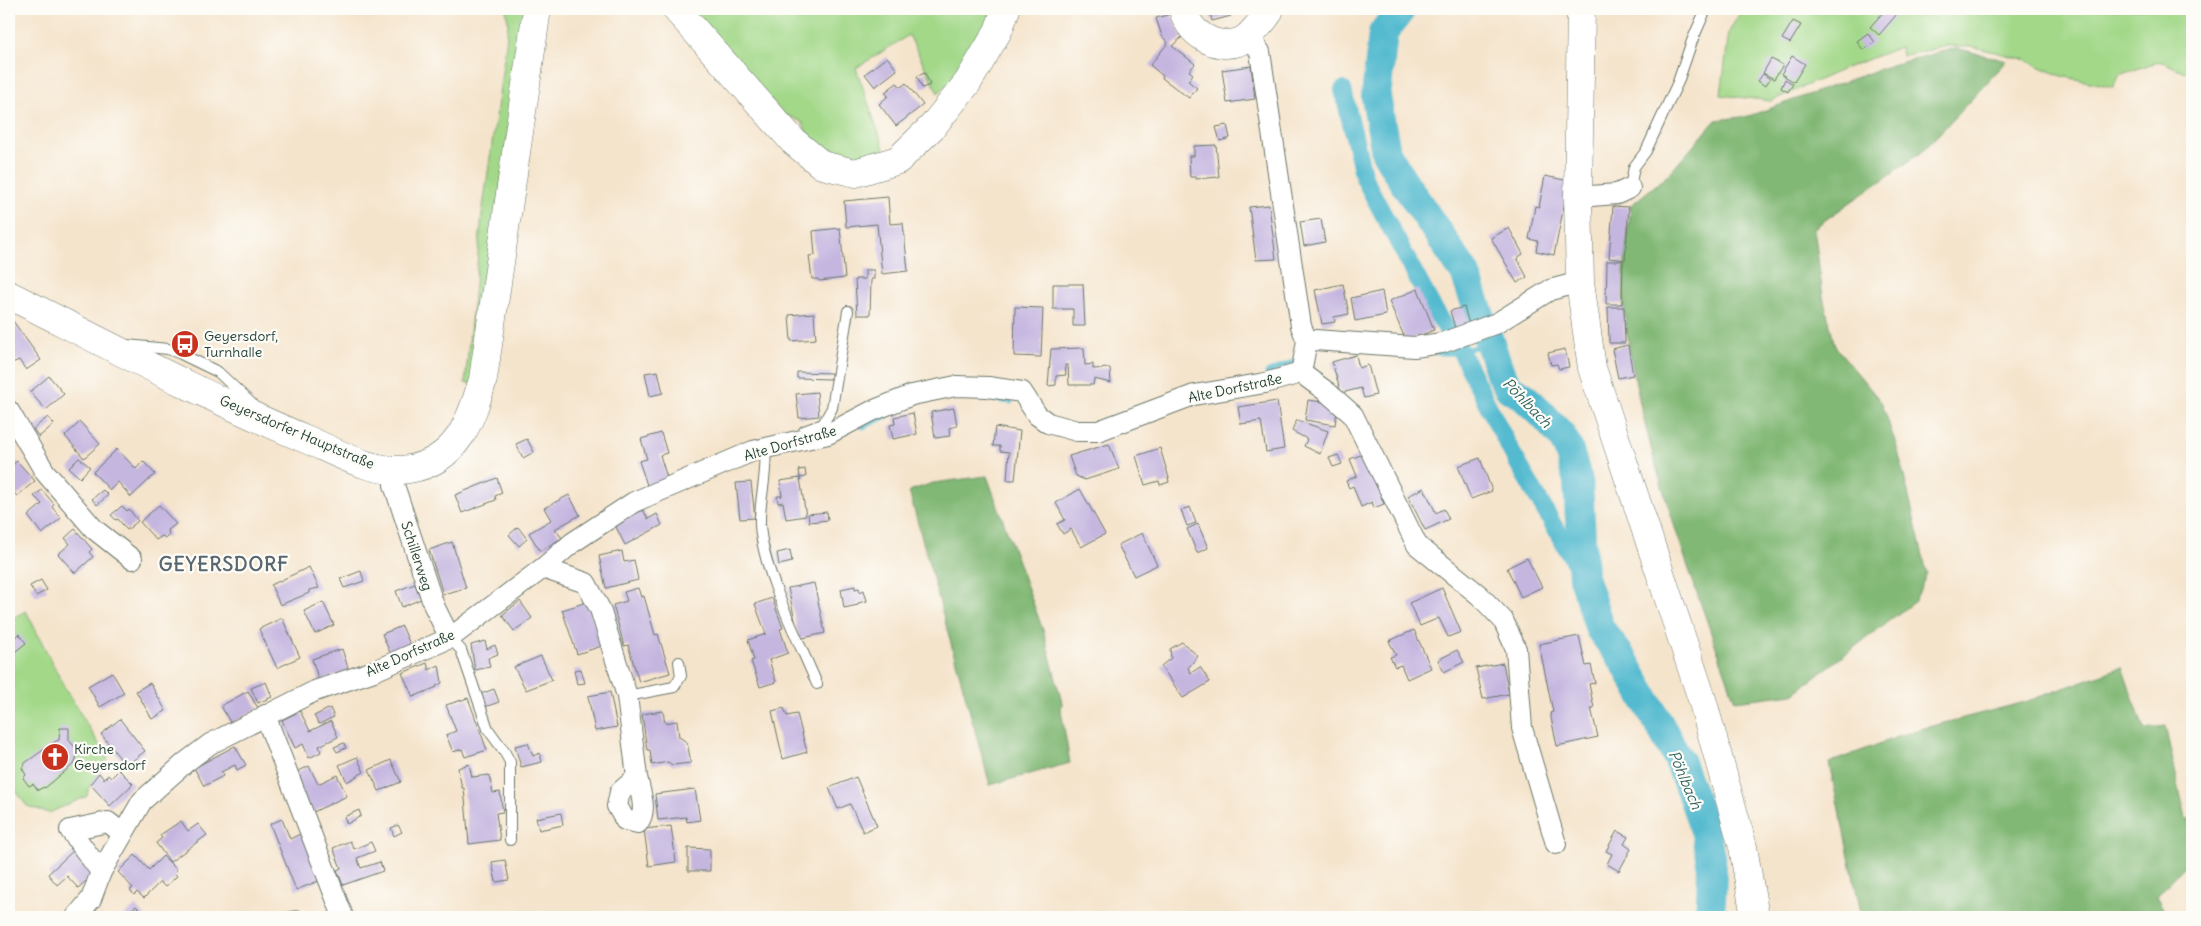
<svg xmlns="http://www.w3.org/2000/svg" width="2201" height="926" font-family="Delius,sans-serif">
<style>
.green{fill:#a2d888;stroke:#608a5e}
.forest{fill:#81b874;stroke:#507a54}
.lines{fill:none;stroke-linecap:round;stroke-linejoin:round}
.stream{stroke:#52bacf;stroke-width:5}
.canal{stroke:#52bacf;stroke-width:18}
.river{stroke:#52bacf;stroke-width:30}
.building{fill:#c5b6e0}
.service-casing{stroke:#6a7769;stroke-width:12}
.minor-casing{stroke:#6a7769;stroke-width:22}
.secondary-casing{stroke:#6a7769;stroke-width:29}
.service{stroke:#fff;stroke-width:10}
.minor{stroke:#fff;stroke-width:20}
.secondary{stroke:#fff;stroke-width:28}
.labels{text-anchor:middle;stroke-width:4.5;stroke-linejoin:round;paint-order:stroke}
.poi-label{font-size:14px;fill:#1f3d34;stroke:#fdfcf7;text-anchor:start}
.street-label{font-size:14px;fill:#1f3d34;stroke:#fdfcf7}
.water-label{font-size:15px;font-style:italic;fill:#2e6262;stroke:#fdfcf7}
.district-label{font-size:19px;font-weight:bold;letter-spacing:1px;fill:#596770;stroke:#fdfcf7}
</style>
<rect width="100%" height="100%" fill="#fdfcf7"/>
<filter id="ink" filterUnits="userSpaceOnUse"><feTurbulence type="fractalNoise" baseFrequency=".02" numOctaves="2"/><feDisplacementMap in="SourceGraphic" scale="10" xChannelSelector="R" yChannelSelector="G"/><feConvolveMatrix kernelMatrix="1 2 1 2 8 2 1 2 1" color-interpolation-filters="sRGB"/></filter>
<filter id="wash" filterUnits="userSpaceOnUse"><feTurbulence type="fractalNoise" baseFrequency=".0096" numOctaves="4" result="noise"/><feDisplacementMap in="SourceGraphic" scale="20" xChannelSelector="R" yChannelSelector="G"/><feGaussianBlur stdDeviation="1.12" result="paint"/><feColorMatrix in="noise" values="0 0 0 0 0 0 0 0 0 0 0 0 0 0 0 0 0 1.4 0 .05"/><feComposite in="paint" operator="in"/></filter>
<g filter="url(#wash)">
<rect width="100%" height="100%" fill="#f5e4cc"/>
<g class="green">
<path d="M506,9H526L473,384L465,383L482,215L506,44L508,23Z"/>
<path d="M689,9H998L955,89L945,87L938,93L909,35L856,68L886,154L852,163L814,147L802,122L784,114Z"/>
<path d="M1742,9H2192V75L2160,61L2119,75L2113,87L2061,76L2023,59L1970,46H1948L1902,56L1900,47L1846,68L1771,101L1721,95L1729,32Z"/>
<path d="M26,611L65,688L108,759L89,787L87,796L49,813L27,806L9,781V620Z"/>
</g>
<g class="forest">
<path d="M1956,48L2007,61L1922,152L1814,228L1823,297L1835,346L1882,403L1898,451L1927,573L1915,601L1793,694L1735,701C1692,576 1637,439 1624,307C1621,275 1628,237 1631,205L1668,175L1716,120L1749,116L1891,65Z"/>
<path d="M987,476L1044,633L1062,703L1061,710L1070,763L990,785L909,491L933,483Z"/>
<path d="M2122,667L2144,729L2165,726L2186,819H2192V858L2157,896L2169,917H1862L1829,763L1913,731L2025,702Z"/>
</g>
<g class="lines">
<g class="stream">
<path d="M1437,353H1454L1490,343"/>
<path d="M1267,373L1297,360"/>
<path d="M969,396L1011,402"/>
<path d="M863,427L887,416"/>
</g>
<path class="canal" d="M1343,90L1364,178L1432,306L1459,348L1511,451L1583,577"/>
<path class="river" d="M1401,9L1383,33L1376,97L1386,153L1403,181L1465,273L1501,375L1509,388L1523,396L1541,413L1561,435L1568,448L1578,481L1583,577L1600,629L1624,661L1679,760L1693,797L1706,833L1712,868L1711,902L1708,917"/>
</g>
<g id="blocks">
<g class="building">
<path d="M1209,9H1230L1231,16L1212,21Z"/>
<path d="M1886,9H1891L1897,14L1879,35L1870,27Z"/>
<path d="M1171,14L1182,37L1172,46L1195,64L1189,71L1193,74L1188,81L1197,88L1189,98L1162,78L1163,76L1150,65L1168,43L1162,36L1156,18Z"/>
<path d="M1793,21L1801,25L1790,43L1782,39Z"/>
<path d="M1868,33L1875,42L1863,50L1857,41Z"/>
<path d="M1792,56L1805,64L1794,82L1781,74Z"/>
<path d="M887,57L897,70L875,87L865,74Z"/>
<path d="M1771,59L1783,65L1774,79L1763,73Z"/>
<path d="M1251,66L1255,99L1227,103L1222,70Z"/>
<path d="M925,73L930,85L922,88L917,76Z"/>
<path d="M1763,74L1770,79L1765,86L1758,81Z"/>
<path d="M1785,79L1793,84L1788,92L1781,88Z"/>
<path d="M897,83L901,87L906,83L923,105L896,126L879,104L888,96L885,92Z"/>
<path d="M1227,125L1230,138L1220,141L1216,127Z"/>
<path d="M1216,145L1219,177L1196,179V177H1190L1189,156H1194V146Z"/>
<path d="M1545,176L1569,181L1554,255L1536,251L1538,241L1529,239L1535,206L1539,207Z"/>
<path d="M888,197L890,224L903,223L908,271L882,274L877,224L846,227L844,201Z"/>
<path d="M1269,205L1276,259L1256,260L1249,207Z"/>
<path d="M1613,206L1629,207L1625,260L1609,258Z"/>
<path d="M1321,219L1325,242L1304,246L1300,222Z"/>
<path d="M840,228L845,278L819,281L818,279H812L809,256L815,255L813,231Z"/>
<path d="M1509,228L1523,254L1517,258L1527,277L1517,283L1491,238Z"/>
<path d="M1607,261H1623L1622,304H1606Z"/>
<path d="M865,270H874V279H871L870,315H857L855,279H865Z"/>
<path d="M1053,284H1083L1085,326H1073V309H1053Z"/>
<path d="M1343,284L1349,314L1334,317L1335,322L1322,324L1315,290Z"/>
<path d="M1418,289L1434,330L1406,341L1389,301Z"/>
<path d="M1382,291L1386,315L1355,321L1351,298Z"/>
<path d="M1015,307L1043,308L1041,357L1014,356Z"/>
<path d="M1464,307L1469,324L1455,328L1450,311Z"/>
<path d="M1608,307H1624L1625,343H1609Z"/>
<path d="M814,313L816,339L791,341L789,315Z"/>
<path d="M13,321L41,360L26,370L19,360L12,363L9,359V325Z"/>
<path d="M1628,345L1633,375L1618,378L1612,349Z"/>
<path d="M1084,348L1085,365L1093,364V369L1110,368L1111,383L1094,379L1093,385H1069L1068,365H1065L1066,375L1056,376V385L1048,386L1051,349Z"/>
<path d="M1565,349L1569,367L1559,369L1557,364L1551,365L1548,353Z"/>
<path d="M1356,355L1359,368L1368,365L1376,395L1364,398L1361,388L1341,393L1332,362Z"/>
<path d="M658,371L663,393L650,396L645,373Z"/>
<path d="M797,372L831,373V379L797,378Z"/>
<path d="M49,376L64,394L46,410L30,392Z"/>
<path d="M817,392L819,416L799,418L796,394Z"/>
<path d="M1308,400L1338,404L1335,425L1305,420Z"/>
<path d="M1277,401L1284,449L1266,452L1261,421L1241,424L1238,407Z"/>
<path d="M954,408L957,426L949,428L950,436L935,438L931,412Z"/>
<path d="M913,413L917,434L893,439L890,425L895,424L894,417Z"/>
<path d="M48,417L54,424L39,437L33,429Z"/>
<path d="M1297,420L1328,431L1320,454L1304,446L1307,439L1292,431Z"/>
<path d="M80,422L100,444L84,458L65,436Z"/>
<path d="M995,427L1020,431L1015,480H1007L1009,452L1000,451V446H993Z"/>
<path d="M661,433L667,453L660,455L668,481L648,488L639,461L647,459L641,439Z"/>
<path d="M527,439L534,452L523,458L516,444Z"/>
<path d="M1109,444L1119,469L1085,480L1076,476L1069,456Z"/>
<path d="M1160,448L1169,478H1168L1169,482L1160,485L1159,481L1145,485L1136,456Z"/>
<path d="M117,449L136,469L143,461L155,474L131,497L118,482L110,490L93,472Z"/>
<path d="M1366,453L1385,495L1381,497L1384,504L1374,508L1372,502L1361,507L1353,486L1349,488L1346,481L1357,476L1350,459Z"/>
<path d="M1338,455L1342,464L1333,467L1329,458Z"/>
<path d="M79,458L90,467L80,478L69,468Z"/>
<path d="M1480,458L1492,491L1471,499L1458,466Z"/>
<path d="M17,461L35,481L17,496L9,487V468Z"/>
<path d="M805,469L806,477L800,478L806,516L786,519L783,502L778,503L777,496H782L780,481L800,478L799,470Z"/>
<path d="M497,478L502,493L495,496L496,500L462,513L455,495Z"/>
<path d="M751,482L755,518L740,519L736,483Z"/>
<path d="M1424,488L1436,513L1444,509L1449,519L1425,530L1408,496Z"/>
<path d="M1080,489L1105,534L1081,547L1071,529L1063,534L1057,524L1065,520L1056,503Z"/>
<path d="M42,490L54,504L52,507L61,518L42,534L28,516L42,504L34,496Z"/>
<path d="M103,490L108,495L97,505L92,499Z"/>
<path d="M569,495L580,515L555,529L562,538L540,551L529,533L551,520L544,508Z"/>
<path d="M159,505L176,524L168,530L169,535L166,538L162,536L156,540L140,522Z"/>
<path d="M122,506L127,511L129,509L138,521L127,530L118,519L116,520L111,515Z"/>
<path d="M1190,507L1196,523L1187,526L1181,510Z"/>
<path d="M643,510L648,519L657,514L662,525L625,545L615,525Z"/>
<path d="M827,512L828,520L809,522L808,514Z"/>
<path d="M1198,524L1208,548L1197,553L1187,529Z"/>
<path d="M518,527L527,539L519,546L509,535Z"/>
<path d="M75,529L92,549L89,552L93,557L75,573L58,554L70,544L65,538Z"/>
<path d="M1142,533L1157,565L1134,576L1118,545Z"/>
<path d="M452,542L466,588L443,594L429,550Z"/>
<path d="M790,550L792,562L779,565L777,553Z"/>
<path d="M622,551L624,562L634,560L638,580L606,588L599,556Z"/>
<path d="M1527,558L1542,587L1521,597L1507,568Z"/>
<path d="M309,567L319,588L309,590V593L280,605L271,585Z"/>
<path d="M361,571L364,581L344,588L340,579Z"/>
<path d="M41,580L47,590L36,596L30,586Z"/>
<path d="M814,583L825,633L799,639L788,588Z"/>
<path d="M415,584L421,599L402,607L396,591Z"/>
<path d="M855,586V589L859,588L860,592L864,590L867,601L858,603V605L844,608L841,589Z"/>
<path d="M638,588L641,597L644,596L655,635L658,634L670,673L639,682L628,645L624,646L613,605L627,601L624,592Z"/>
<path d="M1442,588L1461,632L1448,637L1439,618L1420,626L1409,603Z"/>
<path d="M772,598L783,628L780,629L788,653L769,660L776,682L760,687L751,661L754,660L748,640L766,634L755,604Z"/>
<path d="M520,601L532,618L514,631L502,615Z"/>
<path d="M323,602L334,625L315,634L304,611Z"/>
<path d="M587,602L602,646L577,654L562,610Z"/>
<path d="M282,618L300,657L277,668L259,629Z"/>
<path d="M402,626L412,649L392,657L382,634Z"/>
<path d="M1414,630L1431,668L1407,679L1401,665L1395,667L1390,657L1396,655L1389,641Z"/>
<path d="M19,634L26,643L11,655L9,652V642Z"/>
<path d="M1579,636L1586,666L1591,665L1595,683L1589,684L1594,708H1591L1598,737L1557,746L1550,713L1553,712L1539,644Z"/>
<path d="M485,641L487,649L495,645L498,654L488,658L490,667L475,670L471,645Z"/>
<path d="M1182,642L1198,656L1188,668L1191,673L1200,667L1210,682L1183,698L1161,666L1171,658L1170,649Z"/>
<path d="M342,649L349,671L319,681L312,659Z"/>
<path d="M1457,650L1464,662L1444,672L1438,660Z"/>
<path d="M541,656L552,680L526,690L514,667Z"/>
<path d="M427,663L429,670L439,665L442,683L436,686L437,687L413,697L402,673Z"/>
<path d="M1503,663L1509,694L1483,699L1476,668Z"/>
<path d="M581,669L585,683L577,684L574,670Z"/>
<path d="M112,672L124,693L100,707L88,686Z"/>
<path d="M266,682L272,697L258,703L251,688Z"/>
<path d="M150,683L166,711L152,719L136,691Z"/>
<path d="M494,689L499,702L485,707L481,694Z"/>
<path d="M248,691L258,708L231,724L221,706Z"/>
<path d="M610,692L617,727L595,731L588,696Z"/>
<path d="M468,698L487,750L465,757L462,749L453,752L446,735L456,731L446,705Z"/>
<path d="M330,708L334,717L319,724L314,716Z"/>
<path d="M784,708L787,716L797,714L807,752L783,759L772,711Z"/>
<path d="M300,711L310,731L331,721L338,737L319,746L321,752L309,758L303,744L295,748L282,720Z"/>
<path d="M663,711L665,723L677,721L679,737L687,742L691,763L672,765L668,762L652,765L650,750H647L642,714Z"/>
<path d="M120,719L145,751L126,766L101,734Z"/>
<path d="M60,728H69V740L78,751L75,763L45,788L44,787L38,790L33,784L29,786L23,778L26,775L22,768L25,763L56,741L59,740Z"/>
<path d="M344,743L346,748L337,752L334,747Z"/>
<path d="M528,743L533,756L540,753L542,762L521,767L515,746Z"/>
<path d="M235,746L246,765L237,770L235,765L221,772L223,776L204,786L194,768Z"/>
<path d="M357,757L364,772L347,782L339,765Z"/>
<path d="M391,760L401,782L379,791L369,770Z"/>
<path d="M469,764L472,777L489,775L493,793L500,792L503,812L496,813L500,840L469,844L464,788H462L458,768Z"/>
<path d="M309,766L318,784L337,775L347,796L309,814L291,775Z"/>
<path d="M119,770L133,784L110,806L90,784L99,773L104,779L108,775L111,778Z"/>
<path d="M856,777L877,826L863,832L850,804L838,809L829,788Z"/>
<path d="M695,789L700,820L687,822L686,817L658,820L655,794Z"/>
<path d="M359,810L361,816L347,824L344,817Z"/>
<path d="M561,813L563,825L539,830L536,818Z"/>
<path d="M282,819L290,839L302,833L321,880L296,890L270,824Z"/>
<path d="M181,821L188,831L198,824L207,835L170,862L156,843L162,838L160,835Z"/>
<path d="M398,825L402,832L394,836L391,828Z"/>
<path d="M671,826L676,862L649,866L644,829Z"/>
<path d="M1617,831L1628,837L1624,844L1631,849L1619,871L1607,864L1612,854L1606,851Z"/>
<path d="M350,841L354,849L371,842L375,851L357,858L361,868L380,862L383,871L343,885L337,870L341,868L333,848Z"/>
<path d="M688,848L710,849V871H688Z"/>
<path d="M74,850L94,874L78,888L67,876L57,885L48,874Z"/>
<path d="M135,855L149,870L163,856L177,870L174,873L177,876L165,887L160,882L144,898L137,892L134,895L130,890L133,888L118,872Z"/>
<path d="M505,860L509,880L496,882L492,862Z"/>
<path d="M136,906L146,917H122Z"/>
<path d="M300,910L301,917H289L288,912Z"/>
</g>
</g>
</g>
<g filter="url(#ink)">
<use href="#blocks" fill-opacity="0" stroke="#6a7769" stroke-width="1"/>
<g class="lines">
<defs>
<g id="service">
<path d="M1630,188L1634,167L1646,151L1678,82L1692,41L1706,9"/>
<path d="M127,345L168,349L181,354L218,372L252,404"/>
<path d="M804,431L823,424L832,408L848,311"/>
<path d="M765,448C768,474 759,499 760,525C763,572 798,639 817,684"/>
<path d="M450,638L461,650L488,729L504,751L510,762V840"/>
<path d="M627,696L674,687L681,676L679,662"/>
</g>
<g id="minor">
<path d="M1249,36L1260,52L1301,326L1307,341L1301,373"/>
<path d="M1578,197L1617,194L1630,188"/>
<path d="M1307,341L1315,340L1414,347L1442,343L1497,323L1550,290L1580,282"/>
<path d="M1301,373L1327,392L1353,415L1417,545L1479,595L1503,620L1516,649L1522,728L1556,844"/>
<path d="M9,411L45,472L94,529L132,559"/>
<path d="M394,470V485L434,606L450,638"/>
<path d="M543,568L586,583L600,609L627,696L637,777L620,792L617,806L625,820L638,823C648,810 640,792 637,777"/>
<path d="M265,715L342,914"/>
<path d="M101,872L70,830L108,822L122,833"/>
<path d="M76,917L91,899L101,872L142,801L186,762L210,744L315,691L374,671L450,638L543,568L572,543L634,502L753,451L828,434L872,411L912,395L956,386L988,387L1022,392L1037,415L1048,423L1077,431H1098L1194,395L1265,383L1301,373"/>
</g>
<g id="secondary">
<path d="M676,9L793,141L822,165L855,173L898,160L933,126L968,82L998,31L1006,9"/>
<path d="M1183,9C1188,33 1215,50 1239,42C1248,39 1253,31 1259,25C1264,19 1268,16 1270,9"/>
<path d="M1581,9L1578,197L1580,282L1592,368L1702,699L1743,847L1755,917"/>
<path d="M9,295C108,345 206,397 308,440C338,453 375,475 409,469C457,461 471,421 483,379L537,9"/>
</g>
</defs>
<use href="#service" class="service-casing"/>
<use href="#minor" class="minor-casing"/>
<use href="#secondary" class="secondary-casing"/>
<use href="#service" class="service"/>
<use href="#minor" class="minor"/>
<use href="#secondary" class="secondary"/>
</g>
</g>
<defs>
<symbol id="bus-disc" viewBox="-11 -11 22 22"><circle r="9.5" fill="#c8321e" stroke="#fdfcf7"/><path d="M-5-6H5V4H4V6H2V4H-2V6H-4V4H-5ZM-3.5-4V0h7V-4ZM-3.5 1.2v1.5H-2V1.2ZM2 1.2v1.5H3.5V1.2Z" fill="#fff"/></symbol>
<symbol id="church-disc" viewBox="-11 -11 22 22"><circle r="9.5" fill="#c8321e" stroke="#fdfcf7"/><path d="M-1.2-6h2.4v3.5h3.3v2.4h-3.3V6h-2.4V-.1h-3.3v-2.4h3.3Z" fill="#fff"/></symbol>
</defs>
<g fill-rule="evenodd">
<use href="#bus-disc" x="169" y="328" width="32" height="32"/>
<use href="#church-disc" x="39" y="741" width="32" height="32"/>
</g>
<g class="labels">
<g class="poi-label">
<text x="204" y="341">Geyersdorf,<tspan x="204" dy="16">Turnhalle</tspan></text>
<text x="74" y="754">Kirche<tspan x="74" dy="16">Geyersdorf</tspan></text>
</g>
<g class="street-label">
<text transform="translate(1235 388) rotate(-12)" y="5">Alte Dorfstraße</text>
<text transform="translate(297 432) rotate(23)" y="5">Geyersdorfer Hauptstraße</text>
<text transform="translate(790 443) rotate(-16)" y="5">Alte Dorfstraße</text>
<text transform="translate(417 556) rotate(72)" y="5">Schillerweg</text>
<text transform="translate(410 653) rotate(-24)" y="5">Alte Dorfstraße</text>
</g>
<g class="water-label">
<text transform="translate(1527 403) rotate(46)" y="5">Pöhlbach</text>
<text transform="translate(1685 780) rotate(67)" y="5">Pöhlbach</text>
</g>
<g class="district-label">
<text x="224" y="571">GEYERSDORF</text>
</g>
</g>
<rect width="2201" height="926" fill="none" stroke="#fdfcf7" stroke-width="30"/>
</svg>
